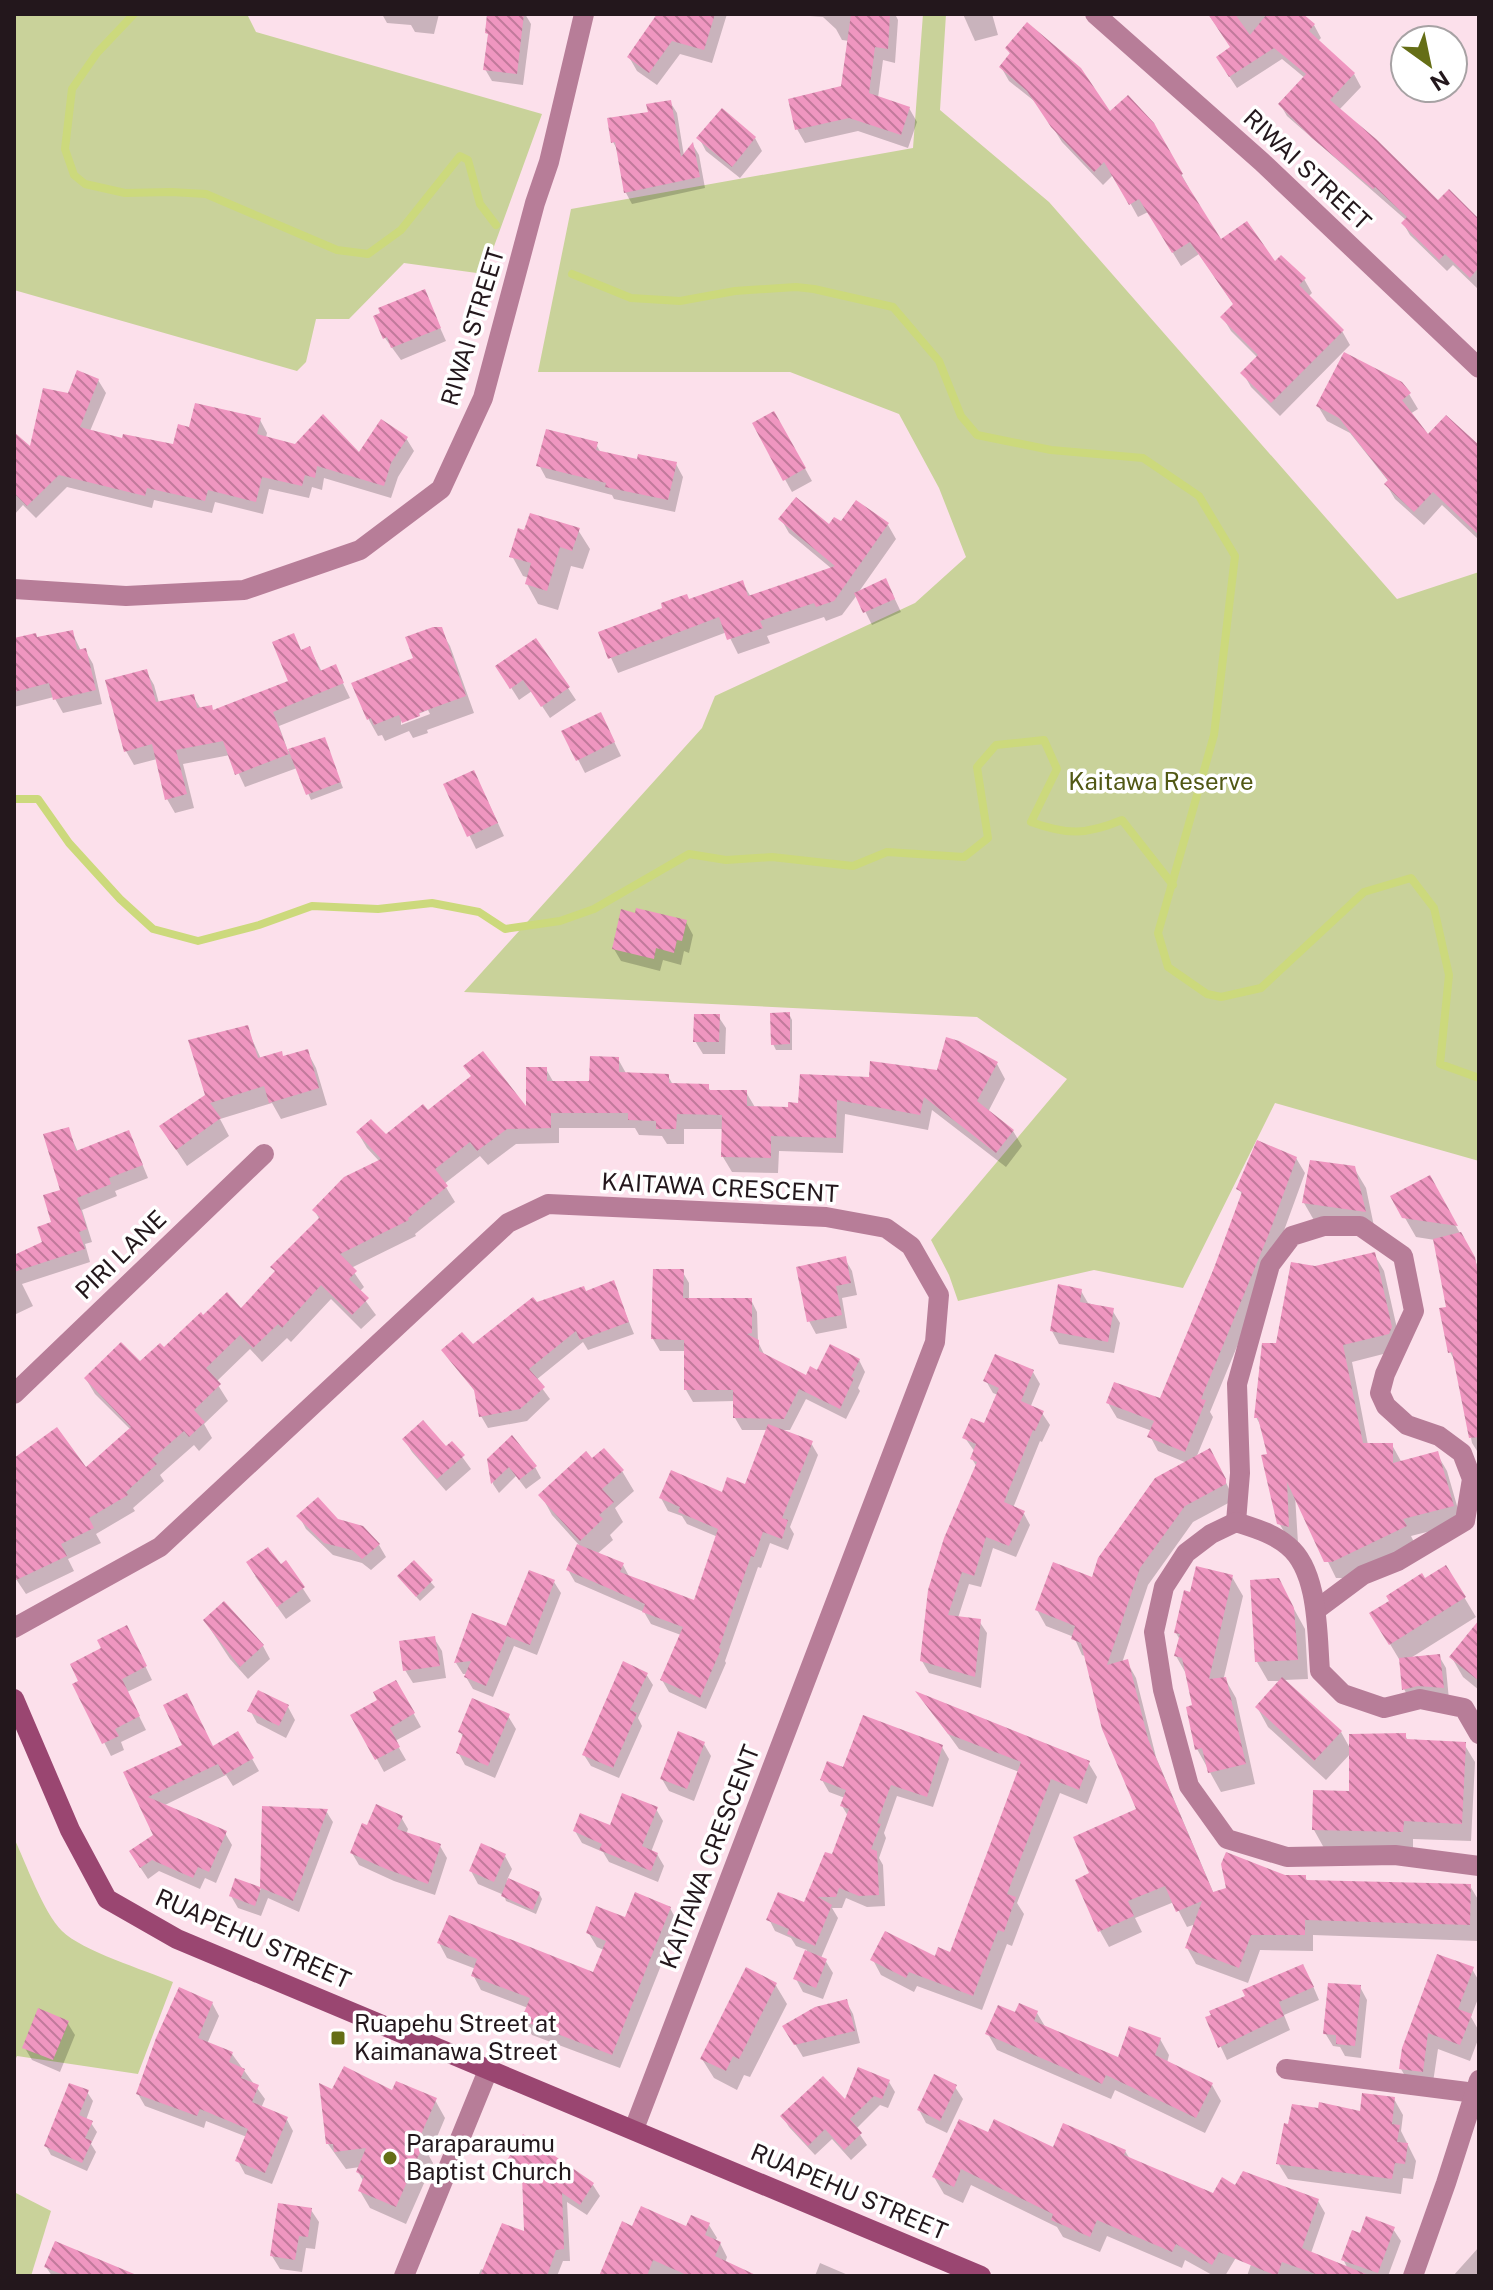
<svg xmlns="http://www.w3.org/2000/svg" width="1493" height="2290" font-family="'Public Sans',sans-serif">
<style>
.green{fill:#c9d29a}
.shadow{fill:#0003;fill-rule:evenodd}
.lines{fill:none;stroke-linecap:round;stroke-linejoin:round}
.stream{stroke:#ccd97c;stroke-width:8}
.building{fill:url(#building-back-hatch)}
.street{stroke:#b77d98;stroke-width:20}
.secondary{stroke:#9a4671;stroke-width:20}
.poi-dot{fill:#656e16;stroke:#fff;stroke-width:3}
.labels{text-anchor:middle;stroke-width:7;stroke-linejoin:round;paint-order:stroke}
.street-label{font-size:24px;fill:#23171c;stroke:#fff}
.park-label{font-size:24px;fill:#515815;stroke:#fff}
.poi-label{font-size:24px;fill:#23171c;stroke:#fff;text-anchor:start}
</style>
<defs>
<pattern id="building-back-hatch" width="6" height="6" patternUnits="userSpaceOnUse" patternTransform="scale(2)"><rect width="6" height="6" fill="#ef96c0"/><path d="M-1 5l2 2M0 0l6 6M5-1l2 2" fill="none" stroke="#c1799b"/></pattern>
</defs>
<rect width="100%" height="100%" fill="#fce0eb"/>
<g class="green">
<path d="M14,14H247L256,32L542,114L484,274L404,263L349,319H316L306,362L297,371L14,290Z"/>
<path d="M923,14H946L940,110L1049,202L1397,599L1479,572V1161L1275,1103L1183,1288L1094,1270L958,1301L949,1275L931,1240L1067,1079L977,1017L464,992L702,728L715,696L915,603L966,557L939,488L899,414L790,372H538L571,209L913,148Z"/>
<path d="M14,1838C26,1863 43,1912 62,1931C82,1951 145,1970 173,1982L138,2074L17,2056L14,2062Z"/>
<path d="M14,2192L51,2211L31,2276H14Z"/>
</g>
<g class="shadow">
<path d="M382,14H439L434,34L415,32L411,25L387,23Z"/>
<path d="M490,14H525L531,24L523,85L492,81L485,69Z"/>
<path d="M660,14H727L712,63L680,54L657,85L637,71L629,57Z"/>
<path d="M783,14H895L898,20L895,63L883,60L878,98L909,108L917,122L908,148L858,131L805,143L797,129L843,88L849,41L842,40L836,29L823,17Z"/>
<path d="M963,14H992L998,35L975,41Z"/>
<path d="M1208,14H1300L1314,25L1321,38L1318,41L1354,74L1361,87L1339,110L1438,203L1479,223V290L1453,265L1447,271L1410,235L1403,223L1406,220L1287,116L1280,104L1305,78L1282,59L1237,88L1225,70L1232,48Z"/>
<path d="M1007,49L1109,115L1153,124L1189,188L1188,189L1220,242L1304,279L1312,293L1308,297L1342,331L1350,345L1280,416L1251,387L1243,373L1258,358L1231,331L1223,318L1234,305L1199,254L1181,266L1148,212L1138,217L1114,174L1103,185L1062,142L1038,104L1009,81L1001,67L1011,55Z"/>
<path d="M670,102L677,113L684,156L693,145L699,155L705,188L632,204L626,193L619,153L613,142Z"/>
<path d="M699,138H755L762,151L740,178L706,151Z"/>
<path d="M424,292L446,341L401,360L385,338Z"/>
<path d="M98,380L106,393L90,431L124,440L175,447L191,429L260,420L267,433L266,438L296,446L360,455L406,438L414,451L398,477L391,498L324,478L322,490L312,487L309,498L269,489L263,514L215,502L212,513L154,500L152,508L67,487L36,518L23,505L14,515V440L31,450L69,396Z"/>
<path d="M1409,394L1418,409L1410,414L1428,437L1479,448V540L1442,505L1424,525L1395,499L1386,484L1389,482L1350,433L1327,421L1318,406Z"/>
<path d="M774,413L812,481L792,492L754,424Z"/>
<path d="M596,444L601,453L639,461L676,464L683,477L675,512L614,499L612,495L546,478L539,465Z"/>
<path d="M781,519L830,527L842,524L888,525L896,539L858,593H892L901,612L872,625L857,595L842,615L826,621L824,617L767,636L770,643L738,654L727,632L618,673L600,634L742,582L751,597L832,569L789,533Z"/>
<path d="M578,530L590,549L583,569L571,566L558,610L538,604L527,584L529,578L523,576L512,556Z"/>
<path d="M440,629L450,646L474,713L427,730L428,733L413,738L409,731L385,741L382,735L378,736L369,720L354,684L415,660ZM428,710L430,714L401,725V721Z"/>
<path d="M72,632L81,651L85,650L93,664L102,704L63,713L54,697L14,707V640L37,639Z"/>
<path d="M310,649L322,672L335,667L350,698L279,726L288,751L324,740L343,788L311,800L297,768L245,787L230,755L183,764L194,808L175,813L167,799L157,759L134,765L126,751L146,671L154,685L159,703L193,696L201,709L213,712L291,683L302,652Z"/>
<path d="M498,667L568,688L576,700L550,718L532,691L519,700Z"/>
<path d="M607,727L621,756L585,773L564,732Z"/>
<path d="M445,785H480L504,836L476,849Z"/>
<path d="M686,922L693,935L689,953L684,951L681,965L663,960L660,971L621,961L614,949Z"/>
<path d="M789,1014L792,1020V1050H776L773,1044Z"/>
<path d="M718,1016L726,1028L725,1054H703L695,1041Z"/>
<path d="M247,1028L261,1059L284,1058L307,1051L316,1068L327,1105L281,1119L272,1103L220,1119L229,1136L187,1166L161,1127L207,1096Z"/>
<path d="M618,1059L627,1075L668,1076L673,1085H707L711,1092H746L756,1109H790L871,1079L997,1064L1005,1079L988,1112L1013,1131L1022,1146L1006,1167L932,1110L928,1130L845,1114L843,1153L779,1151L778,1173L732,1172L723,1157L724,1129H684V1144H667L662,1136L639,1135L635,1128H559V1143L516,1144L488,1165L480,1156L444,1184L455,1202L415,1234L416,1236L351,1268L364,1287L359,1292L376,1315L361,1329L331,1299L291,1342L287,1338L262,1362L250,1349L216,1382L228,1401L204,1424L212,1438L199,1451L194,1445L160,1475L164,1481L133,1508L135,1511L96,1534L101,1543L68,1559L74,1571L26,1594L14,1576V1461L86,1470L131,1430L95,1394L86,1379L140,1364L164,1350L203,1317L241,1311L320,1220L314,1210L380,1162L367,1148L358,1133L385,1137L427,1113L528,1112L546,1069L554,1083L591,1082Z"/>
<path d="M68,1129L78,1152L129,1132L148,1178L115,1191L117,1196L82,1210L92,1242L85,1244L90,1262L22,1284L33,1306L14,1315V1257L44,1244L54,1223L63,1191Z"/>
<path d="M1296,1158L1305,1173L1278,1247L1210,1412L1213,1417L1196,1458L1219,1467L1234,1500L1193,1522L1148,1585L1122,1663L1127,1662L1136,1678L1156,1757L1214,1894L1284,1877H1305L1308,1882L1470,1886L1479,1901L1478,1941L1313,1935V1951L1260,1950L1248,1983L1196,1964L1187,1948L1196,1924L1187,1927L1174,1902L1135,1918L1142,1932L1109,1947L1100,1931L1077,1881L1092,1874L1138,1810L1087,1657L1082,1655L1074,1637L1046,1626L1037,1610L1093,1580L1187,1463L1158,1451L1150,1436L1152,1431L1117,1418L1108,1403L1161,1401L1243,1196L1239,1189Z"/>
<path d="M1354,1168L1366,1188L1375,1231L1315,1222L1304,1203Z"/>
<path d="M1429,1177L1479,1268V1454L1472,1443L1457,1365L1450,1352L1448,1309L1435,1240L1416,1237L1393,1197Z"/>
<path d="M1374,1254L1384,1271L1401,1346L1399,1350L1352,1362L1368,1445H1392L1402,1463L1437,1454L1447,1471L1462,1523L1411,1536L1415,1544L1343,1578H1336L1295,1495L1298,1543L1289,1540L1279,1523L1269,1456L1262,1428L1256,1417L1278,1345L1315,1268Z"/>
<path d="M845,1259L852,1271L857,1295L842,1298L847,1328L816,1334L809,1321Z"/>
<path d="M682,1271L689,1283V1300H751L757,1312L758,1342L765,1356L807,1378L859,1360L865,1372L858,1388L860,1391L846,1419L806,1399L790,1430H779L811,1443L818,1455L790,1527L794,1534L788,1550L770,1543L761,1568L758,1567L725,1661L726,1663L706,1709L669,1692L662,1680L681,1635L651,1624L644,1612L575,1582L568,1570L579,1545L552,1515L541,1495L592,1460L622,1471L634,1491L615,1508L623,1522L610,1535L613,1540L597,1554L623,1565L630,1578L695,1603L718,1537L687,1524L682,1516L668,1511L661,1498L723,1495L746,1486L768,1430H742L735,1418V1401L693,1402L686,1390V1351H660L653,1339Z"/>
<path d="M613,1283L634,1334L588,1350L583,1342L536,1380L550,1399L527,1421L488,1428L481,1416L477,1394L444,1350L473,1347L537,1305L585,1293Z"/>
<path d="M1081,1291L1088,1303L1112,1310L1120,1323L1114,1353L1059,1344L1052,1331Z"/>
<path d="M1033,1372L1040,1384L1030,1408L1042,1413L1050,1425L1042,1442L1040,1441L1013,1508L1023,1512L1030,1525L1016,1557L993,1548L981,1587L969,1584L958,1618L979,1621L987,1633L981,1688L929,1673L922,1661L977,1467L972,1459L975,1452L965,1438L985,1426L998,1395L993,1393L986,1381Z"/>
<path d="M404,1439L446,1449L452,1443L471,1469L446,1491L412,1452Z"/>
<path d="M489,1459L535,1467L541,1478L526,1489L516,1476L499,1493L493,1484Z"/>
<path d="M299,1516L337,1521L379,1545L386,1557L371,1570L362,1563L333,1555L306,1529Z"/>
<path d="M286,1563L311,1601L286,1619L255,1576Z"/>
<path d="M414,1563L435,1587L420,1601L399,1577Z"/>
<path d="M1446,1567L1476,1617L1409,1659L1439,1656L1446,1668L1449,1700L1411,1702L1404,1689L1402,1664L1372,1614Z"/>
<path d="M1232,1577L1243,1596L1224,1677L1236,1698L1255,1784L1221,1792L1197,1749L1195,1707L1188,1677L1176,1656L1180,1640L1176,1633L1191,1594Z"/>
<path d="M554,1582L561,1593L537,1655L514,1646L493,1697L473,1689L466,1677L468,1674H463L456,1663L473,1616L508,1628Z"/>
<path d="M1289,1600L1305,1629L1308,1679L1284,1680L1341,1732L1351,1750L1405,1735L1408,1741L1464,1744L1475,1762L1471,1841L1413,1839V1849L1324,1848L1314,1830L1351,1793V1753L1326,1780L1268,1727L1257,1707L1282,1681H1268L1257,1662Z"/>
<path d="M224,1603L263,1646L270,1659L248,1679L230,1659L205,1621Z"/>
<path d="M1479,1624V1690L1463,1677L1452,1658Z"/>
<path d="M434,1638L442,1651L446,1678L413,1683L405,1670Z"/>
<path d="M133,1641L152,1680L127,1692L146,1730L121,1742L124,1750L111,1756L75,1685L104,1649Z"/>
<path d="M646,1674L653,1685L638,1718L642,1726L619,1778L591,1766L584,1755Z"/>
<path d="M396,1682L421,1727L395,1741L406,1760L384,1772L353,1715L380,1701Z"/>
<path d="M920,1695L1088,1762L1097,1777L1087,1804L1060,1793L1017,1903L1024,1914L1012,1946L1007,1944L982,2010L917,1986L914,1992L881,1975L873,1960L936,1959L951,1954L1019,1772L959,1749Z"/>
<path d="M288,1707L295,1720L286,1738L257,1723L250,1710Z"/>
<path d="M508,1716L516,1729L495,1778L465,1765L458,1752L464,1738L460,1732Z"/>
<path d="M238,1734L259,1771L233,1786L226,1775L163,1806L225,1833L232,1845L216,1883L205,1878L200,1889L159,1871L148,1879L138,1864L155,1836L126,1773L213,1748Z"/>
<path d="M704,1744L711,1756L694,1801L669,1791L662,1779Z"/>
<path d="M942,1747L949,1759L933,1807L897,1796L884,1833L886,1838L879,1858L883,1865L885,1906L867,1907L846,1898L842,1908H832L838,1918L821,1958L825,1960L833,1973L823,1999L803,1992L796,1979L807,1950L796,1946L791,1938L775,1931L769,1919L805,1905L833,1857L848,1816L842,1806L845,1798L829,1792L822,1780L844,1769Z"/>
<path d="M264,1808L326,1811L333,1822L299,1912L268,1898L261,1916L238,1908L231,1896L237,1881L261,1890Z"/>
<path d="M656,1809L663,1821L651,1852L657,1854L664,1866L658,1882L609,1862L603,1852L582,1843L575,1831L611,1827Z"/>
<path d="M401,1817L408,1829L406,1835L440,1846L447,1858L435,1895L394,1881L359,1865L352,1853L368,1828Z"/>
<path d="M505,1856L512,1869L507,1880L539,1893L542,1899L536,1914L506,1901L504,1895L478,1884L471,1871Z"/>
<path d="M670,1908L678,1923L620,2068L532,2035L524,2020L528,2008L481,1990L473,1975L476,1969L447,1958L439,1943L594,1974L604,1950L597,1947L588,1932Z"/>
<path d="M1472,1969L1479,1981V1996L1471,2017L1479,2031V2037L1470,2061L1438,2049L1432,2089L1411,2086L1401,2069Z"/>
<path d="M1310,1979L1319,2000L1284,2015L1290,2030L1227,2060L1208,2019Z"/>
<path d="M775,1984L787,2004L750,2077L744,2075L737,2090L714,2078L702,2059Z"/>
<path d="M1360,1987L1367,2000L1361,2058L1345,2056L1340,2047L1333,2046L1325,2033Z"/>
<path d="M846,2001L853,2014L860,2043L803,2057L785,2027Z"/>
<path d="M212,2003L219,2016L207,2044L232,2054L265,2099L261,2108L286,2118L293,2131L272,2184L245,2174L238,2161L247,2137L206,2121L204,2128L145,2106L138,2094Z"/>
<path d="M1037,2013L1046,2028L1119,2059L1160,2039L1169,2055L1167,2063L1212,2085L1221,2101L1205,2133L1115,2090L1111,2099L997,2050L988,2034L1016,2015Z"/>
<path d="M67,2022L75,2035L60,2072L32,2060L25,2048Z"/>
<path d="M889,2082L895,2092L888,2108L880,2105L856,2129L867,2145L851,2160L832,2139L815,2155L789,2127L783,2117L846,2103Z"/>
<path d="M955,2087L963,2099L947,2133L926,2123L919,2110Z"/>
<path d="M333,2091L435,2100L445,2118L429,2156L433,2163L406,2224L370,2208L360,2191L364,2182L358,2172L360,2167L346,2169L328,2144Z"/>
<path d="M87,2092L93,2101L86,2120L91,2123L97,2132L91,2144L96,2152L87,2171L51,2155L46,2146Z"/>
<path d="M1394,2099L1403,2115L1401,2131L1416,2161L1413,2179L1403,2178L1401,2194L1288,2179L1278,2163L1362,2113Z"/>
<path d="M990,2134L1054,2150L1125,2151L1130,2159L1214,2196L1236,2188L1272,2197L1225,2276H1214L1185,2260L1182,2268L1107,2236L1100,2252L1063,2237L1057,2227L971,2185L963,2203L944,2194L934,2177Z"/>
<path d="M507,2165L593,2185L600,2196L587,2215L567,2202L570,2261H563L557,2276H478L481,2269L485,2271L527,2234L524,2183L513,2177Z"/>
<path d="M1278,2186L1318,2201L1325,2213L1311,2253L1347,2267L1343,2259L1361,2235L1393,2229L1401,2241L1388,2276H1247Z"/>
<path d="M311,2210L319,2222L315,2249L306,2248L302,2272L280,2269L272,2256Z"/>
<path d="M709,2225L717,2238L715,2241L720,2243L727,2257L725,2263L753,2276H602L633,2228H687Z"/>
<path d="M1479,2247V2276H1453Z"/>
<path d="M820,2263L848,2275L849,2276H815Z"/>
<path d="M46,2267L122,2276H52Z"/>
</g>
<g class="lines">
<g class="stream">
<path d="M134,14L97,53L72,89L65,149L74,175L85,184L125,193L171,192L206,194L337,250L368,254L401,230L460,156L468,160L480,204L496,225"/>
<path d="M572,274L631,298L680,301L735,291L796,287L814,289L893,307L939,361L961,416L977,435L1051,450L1143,458L1199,496L1235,556L1214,735L1158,933L1168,967L1207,994L1221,997L1261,988L1364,892L1411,878L1434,908L1449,975L1440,1064L1479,1078"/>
<path d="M14,799H38L69,843L120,899L153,929L198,941L259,925L312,906L378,909L432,903L479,912L505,929L560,921L594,909L689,854L726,860L772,857L853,866L887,852L964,857L988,838L977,767L996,745L1044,740L1057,769L1031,822C1067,835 1086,835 1122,820L1173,885"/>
</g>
</g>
<g class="building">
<path d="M487,14H524L517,74L483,70L488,34L485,33Z"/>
<path d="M657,14H715L704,50L672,41L649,73L627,57Z"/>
<path d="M851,14H890L888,49L875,47L869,93L910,107L901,135L849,118L795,130L788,99L841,86Z"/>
<path d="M1208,14H1235L1250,35L1267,14H1303L1315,24L1309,31L1355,73L1330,100L1376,139L1438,200L1449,189L1479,219V267L1470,278L1445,254L1439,260L1401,223L1407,217L1375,187L1373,189L1312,138L1278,104L1306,74L1274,48L1229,77L1216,57L1230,47Z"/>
<path d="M1027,22L1081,68L1110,111L1128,95L1154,123L1183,174L1181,175L1221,239L1247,221L1275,261L1281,255L1306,278L1299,285L1344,330L1271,403L1240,373L1258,355L1220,317L1233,304L1190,242L1172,253L1139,199L1129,205L1104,162L1094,172L1051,127L1027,91L999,67L1010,53L1005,48Z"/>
<path d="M671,100L681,157L693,142L700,177L624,193L615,142L611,143L607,118L648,112L646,104Z"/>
<path d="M722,108L756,137L732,167L696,138Z"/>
<path d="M425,289L441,328L391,348L387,337L383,339L373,316L380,313L378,308Z"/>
<path d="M1344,352L1402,382L1411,393L1402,400L1428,434L1446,415L1479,445V535L1433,492L1414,512L1384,484L1388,480L1339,418L1316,406Z"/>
<path d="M77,370L99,379L80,427L122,438L123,434L173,444L178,424L189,427L195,403L261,418L257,434L295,444L323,414L359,452L381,419L408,437L391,463L384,486L317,466L315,478L305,475L302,486L262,477L256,502L208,490L205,501L147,488L145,496L59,475L27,506L14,493V432L30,446L43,388L68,393Z"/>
<path d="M774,411L806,468L783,481L752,423Z"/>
<path d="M546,429L598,442L596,450L637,459L638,454L677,462L668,500L605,487L606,483L536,466Z"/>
<path d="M796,497L829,524L834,517L841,521L856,500L889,523L834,601L816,607L814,603L760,621L763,628L727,640L719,617L608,659L598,632L662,608L661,603L687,594L689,599L743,580L748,596L835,566L778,519Z"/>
<path d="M530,513L580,528L572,551L560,547L547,591L525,584L531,563L509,557L518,528L524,530Z"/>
<path d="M886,578L895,599L863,613L854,593Z"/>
<path d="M433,627H442L466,696L419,713L420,716L402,723L399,715L374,725L371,718L367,720L351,683L413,658L405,637Z"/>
<path d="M73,630L77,650L86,648L96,690L53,700L49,683L14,692V638L36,633L37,637Z"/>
<path d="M294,633L301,650L310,646L320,671L336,664L344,683L273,712L289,754L235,775L223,741L176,750L187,794L165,800L152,744L124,752L105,680L147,669L156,702L194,694L197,708L212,705L213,710L288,681L272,642Z"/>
<path d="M536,638L570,687L541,707L523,680L510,689L495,666Z"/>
<path d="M601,712L615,742L576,761L561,731Z"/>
<path d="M325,737L341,782L306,795L288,749Z"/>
<path d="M474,770L498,823L467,837L443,784Z"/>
<path d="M636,908L687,920L682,941L677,940L674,953L656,948L654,959L612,949L621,909L635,913Z"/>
<path d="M790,1012V1044L771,1045L770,1013Z"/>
<path d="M694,1014H720L719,1042H693Z"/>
<path d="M248,1025L258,1058L282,1051L283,1056L308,1049L319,1088L269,1103L264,1086L210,1103L221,1118L176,1150L159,1126L205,1095L188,1040Z"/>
<path d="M946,1037L959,1041L998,1062L977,1101L1014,1130L996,1153L924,1097L920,1115L837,1100L836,1138L771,1136V1158L721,1157L722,1115L677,1114L676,1129H656V1121L628,1120V1113H551V1128L507,1129L477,1151L470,1142L435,1169L448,1186L408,1218L409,1220L340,1254L357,1271L349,1279L369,1298L352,1315L321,1285L282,1328L278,1324L253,1348L240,1335L206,1368L221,1384L194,1410L205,1422L189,1437L184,1431L152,1459L157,1464L126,1492L128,1495L89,1518L94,1528L61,1544L67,1556L14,1581V1458L57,1427L86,1467L131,1427L84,1378L121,1342L140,1361L160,1343L164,1347L201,1312L203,1315L227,1292L241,1308L275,1271L270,1267L320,1217L312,1210L344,1177L381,1159L356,1132L371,1119L386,1134L423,1104L428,1110L471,1076L463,1066L483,1051L526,1106V1067H547V1081H589L590,1056L619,1057V1072L669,1074V1083L709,1084V1090H747V1106L788,1107V1102L798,1103L800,1074L869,1077L870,1061L937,1070Z"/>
<path d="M69,1127L76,1151L129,1130L143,1165L109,1178L111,1184L77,1198L87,1229L79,1232L85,1249L14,1272V1255L42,1242L37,1227L51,1222L43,1195L60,1190L43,1134Z"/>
<path d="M1257,1140L1297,1157L1270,1231L1201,1399L1206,1400L1185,1452L1147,1437L1154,1421L1106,1403L1114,1382L1160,1398L1214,1268L1242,1192L1236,1189Z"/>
<path d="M1310,1160L1355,1166L1366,1212L1302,1203Z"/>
<path d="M1430,1175L1458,1226L1402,1218L1390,1196Z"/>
<path d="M1461,1232L1475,1257L1479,1280V1437L1469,1438L1452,1352L1448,1353L1439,1308L1446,1307L1433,1239Z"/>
<path d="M1375,1252L1392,1327L1389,1334L1343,1345L1363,1443H1393V1463L1438,1451L1454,1506L1403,1519L1407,1526L1332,1562H1324L1287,1482L1289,1527L1277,1524L1261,1455L1267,1454L1258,1418H1254L1262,1343H1276L1291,1262L1315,1266Z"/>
<path d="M846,1256L851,1283L836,1286L842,1315L807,1322L796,1267Z"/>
<path d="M653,1269H684L683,1298H752V1333L747,1334L759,1340V1351L806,1375L810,1366L817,1370L830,1344L860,1359L851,1377L854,1378L840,1409L799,1389L784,1419L733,1418V1390H684V1340L651,1339Z"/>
<path d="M614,1280L629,1322L580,1340L576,1331L529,1369L545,1387L520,1409L479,1417L474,1390L441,1350L462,1332L473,1344L533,1297L537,1302L584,1286L586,1291Z"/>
<path d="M1058,1284L1082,1289L1080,1302L1114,1308L1108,1342L1050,1331Z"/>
<path d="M995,1354L1034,1370L1021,1401L1044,1411L1035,1431L1033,1430L1004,1502L1025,1511L1009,1546L986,1537L974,1576L962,1572L948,1615L981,1619L975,1677L920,1661L928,1590L944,1538L977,1462L970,1459L976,1444L962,1438L971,1418L984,1423L999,1388L983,1381Z"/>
<path d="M423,1420L446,1446L452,1441L465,1455L437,1479L402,1439Z"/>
<path d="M768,1424L813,1441L782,1518L788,1520L782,1539L763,1532L754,1557L751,1556L719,1648L721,1649L700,1698L660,1680L683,1627L642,1612L645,1604L566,1570L577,1544L624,1563L620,1572L694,1600L718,1529L678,1512L680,1507L659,1498L671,1470L722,1492L727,1477L745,1484Z"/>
<path d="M512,1435L537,1466L519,1480L509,1467L491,1484L487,1459Z"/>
<path d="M604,1448L624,1470L602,1489L614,1502L599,1515L603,1519L580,1541L538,1495L586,1451L592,1458Z"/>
<path d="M1210,1448L1226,1479V1484L1185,1506L1140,1568L1107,1665L1128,1659L1148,1739L1213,1892L1226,1888L1221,1864L1226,1852L1285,1875H1306V1880L1471,1884L1470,1925L1305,1920V1935H1251L1239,1968L1185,1948L1202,1901L1176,1912L1165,1886L1128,1901L1134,1916L1098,1932L1075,1880L1089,1873L1073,1837L1136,1809L1102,1729L1081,1643L1071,1639L1075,1626L1035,1610L1053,1562L1092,1577L1098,1558L1155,1478Z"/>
<path d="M318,1497L338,1519L363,1526L380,1544L362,1559L352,1550L324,1543L296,1516Z"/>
<path d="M268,1547L281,1564L286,1560L305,1587L277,1607L246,1562Z"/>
<path d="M414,1560L433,1580L416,1597L397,1576Z"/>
<path d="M1446,1565L1466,1597L1389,1645L1369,1613L1389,1601L1386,1596L1422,1573L1425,1578Z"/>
<path d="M1196,1566L1233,1575L1209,1679L1226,1677L1246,1764L1208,1773L1202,1748L1195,1750L1186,1707L1192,1705L1182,1658L1174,1656L1180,1634L1174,1633L1184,1590L1190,1592Z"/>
<path d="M529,1570L555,1580L530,1645L507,1636L486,1686L464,1677L471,1661L454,1663L472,1613L506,1626Z"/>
<path d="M1279,1578L1294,1608L1298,1660L1255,1662L1250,1580Z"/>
<path d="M224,1601L264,1645L240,1667L203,1620Z"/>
<path d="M1479,1620V1681L1449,1657Z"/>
<path d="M127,1625L147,1666L122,1679L140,1716L115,1729L119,1736L102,1744L72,1684L78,1681L70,1664L101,1648L97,1640Z"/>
<path d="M435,1636L440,1666L403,1671L399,1641Z"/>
<path d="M1440,1654L1444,1688L1418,1686L1402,1690L1399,1658Z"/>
<path d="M623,1661L648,1673L630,1710L637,1713L613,1768L582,1755Z"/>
<path d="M1282,1677L1342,1731L1314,1761L1255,1707Z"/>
<path d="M396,1680L415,1713L390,1728L400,1747L375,1760L350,1715L377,1700L373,1692Z"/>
<path d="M258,1690L289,1705L279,1726L247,1711Z"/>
<path d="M915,1691L1090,1761L1079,1790L1051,1779L1007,1894L1016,1897L1004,1932L998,1930L973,1996L909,1972L906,1978L870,1960L885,1931L935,1956L938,1947L950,1952L1021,1762L948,1734Z"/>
<path d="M187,1693L213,1746L238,1731L254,1758L224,1775L218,1764L148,1797L227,1831L209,1872L198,1867L193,1878L152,1860L140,1868L129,1851L153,1835L123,1772L182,1745L163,1705Z"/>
<path d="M472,1698L510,1714L488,1766L456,1753L463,1734L458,1732Z"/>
<path d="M863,1715L943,1745L927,1797L891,1785L877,1823L881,1824L871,1849L877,1851L879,1895L859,1896L839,1888L836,1897H818L832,1905L815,1946L787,1934L789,1929L766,1920L778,1892L804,1902L825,1852L832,1854L849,1809L840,1806L846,1790L820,1780L827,1761L843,1767Z"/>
<path d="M678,1731L705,1742L687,1789L660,1779Z"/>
<path d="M1406,1733V1739L1466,1742L1462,1824L1404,1821L1403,1832L1312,1830L1313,1790L1349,1791V1734Z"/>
<path d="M622,1793L658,1807L642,1846L658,1853L651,1871L599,1850L602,1844L573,1831L580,1813L610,1825Z"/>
<path d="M376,1804L403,1816L397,1829L441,1844L428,1884L386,1869L350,1853L362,1823L367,1825Z"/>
<path d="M262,1806L328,1809L293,1901L261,1888L255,1906L229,1896L235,1878L260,1887Z"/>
<path d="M481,1843L506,1854L494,1882L469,1871Z"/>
<path d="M508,1878L540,1892L533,1910L501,1896Z"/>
<path d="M635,1892L671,1907L612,2055L521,2020L530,1998L471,1976L477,1959L437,1943L449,1915L593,1972L606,1941L586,1933L596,1906L625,1917Z"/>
<path d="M805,1950L827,1959L816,1988L793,1979Z"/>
<path d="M1437,1954L1474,1967L1458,2009L1472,2014L1460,2045L1428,2033L1423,2072L1399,2069L1402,2048Z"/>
<path d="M1303,1964L1314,1987L1279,2002L1284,2016L1218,2048L1205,2017L1211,2015L1209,2011L1245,1996L1242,1990Z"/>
<path d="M746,1967L777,1983L739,2059L733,2056L726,2071L700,2059Z"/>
<path d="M1328,1983L1361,1985L1355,2046L1336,2044V2035L1323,2034Z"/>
<path d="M179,1987L213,2002L198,2038L233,2052L229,2062L245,2069L241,2078L259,2085L252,2102L288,2117L265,2173L235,2161L248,2129L200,2109L197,2116L136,2094L156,2038Z"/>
<path d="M847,1999L855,2031L794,2045L782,2026L815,2007Z"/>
<path d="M1019,2003L1038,2011L1034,2021L1118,2057L1129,2026L1161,2038L1155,2055L1213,2083L1196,2118L1106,2075L1102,2084L985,2034L998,2005L1015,2012Z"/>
<path d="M38,2008L69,2021L53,2060L22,2048Z"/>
<path d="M344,2066L392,2090L396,2081L437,2098L419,2139L424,2143L396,2207L358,2191L364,2176L356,2172L366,2148L334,2152L333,2144H326L319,2083L332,2089Z"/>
<path d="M858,2067L890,2080L882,2099L874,2096L850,2119L862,2133L844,2150L825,2129L808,2146L780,2116L823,2076L845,2099Z"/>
<path d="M934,2074L957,2085L940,2121L917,2110Z"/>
<path d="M69,2083L89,2090L79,2115L93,2121L85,2138L92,2141L82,2163L44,2146Z"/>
<path d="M1362,2093L1395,2097L1392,2124L1400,2125L1397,2142L1408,2143L1405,2164L1395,2163L1392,2179L1276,2164L1284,2123L1288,2124L1292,2104L1318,2108L1319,2102L1360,2111Z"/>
<path d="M959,2119L988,2132L994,2119L1053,2147L1063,2123L1126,2150L1124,2155L1213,2193L1222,2177L1235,2185L1243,2171L1319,2199L1302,2248L1371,2276H1321L1282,2262L1277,2276L1219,2252L1212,2265L1176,2244L1172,2252L1097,2220L1090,2237L1051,2220L1053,2214L961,2169L954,2187L932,2177Z"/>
<path d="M523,2134L594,2183L580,2205L562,2193L564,2249L556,2250L547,2276H480L502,2223L524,2231L522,2175L504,2165Z"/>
<path d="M278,2203L312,2208L308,2237L299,2236L295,2260L270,2256Z"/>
<path d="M641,2206L686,2226L691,2215L710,2223L705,2235L721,2242L715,2256L758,2276H689L653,2260L647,2276H599L622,2221L632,2226Z"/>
<path d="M1366,2216L1395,2227L1378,2273L1341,2260L1352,2230L1360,2233Z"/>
<path d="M55,2241L139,2276H66L44,2267Z"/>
</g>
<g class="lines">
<g class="street">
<path d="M1095,14L1262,162L1479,368"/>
<path d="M14,589L126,596L244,590L360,550L441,489L483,398L535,203L549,162L584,14"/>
<path d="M14,1394L264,1154"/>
<path d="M1236,1522L1240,1473L1237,1384L1270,1265L1292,1236L1324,1226H1360L1403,1256L1414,1311L1385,1374L1380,1393L1386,1406L1407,1425L1439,1436L1462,1453L1472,1479L1465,1521L1398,1561L1363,1575L1316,1610"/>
<path d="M14,1628L160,1547L508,1223L548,1204L826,1217L886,1228L911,1246L939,1295L935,1342L634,2129"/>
<path d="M1479,1734L1464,1708L1420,1699L1384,1708L1343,1694L1320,1671C1317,1634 1319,1571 1288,1546C1273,1533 1254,1528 1236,1522L1211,1534L1186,1553L1164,1587L1154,1632L1163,1690L1189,1786L1227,1839L1287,1857L1395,1855L1479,1866"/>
<path d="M1286,2069L1475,2093"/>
<path d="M404,2276L489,2068"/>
<path d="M1413,2276L1446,2183L1479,2080"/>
</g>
<path class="secondary" d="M14,1699L70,1830L107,1899L177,1939L981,2276"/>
</g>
<g class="poi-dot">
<rect x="330" y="2030" width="16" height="16" rx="4"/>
<circle cx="390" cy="2158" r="8"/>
</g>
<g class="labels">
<g class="street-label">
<text transform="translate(1307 170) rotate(43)" y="8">RIWAI STREET</text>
<text transform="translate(473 327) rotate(-73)" y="8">RIWAI STREET</text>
<text transform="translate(720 1188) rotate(3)" y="8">KAITAWA CRESCENT</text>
<text transform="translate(121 1255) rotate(-44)" y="8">PIRI LANE</text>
<text transform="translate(710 1857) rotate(-69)" y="8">KAITAWA CRESCENT</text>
<text transform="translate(253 1939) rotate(24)" y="8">RUAPEHU STREET</text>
<text transform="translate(849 2192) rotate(23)" y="8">RUAPEHU STREET</text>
</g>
<g class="park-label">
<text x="1161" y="790">Kaitawa Reserve</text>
</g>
<g class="poi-label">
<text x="354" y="2032">Ruapehu Street at<tspan x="354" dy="28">Kaimanawa Street</tspan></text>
<text x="406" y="2152">Paraparaumu<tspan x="406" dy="28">Baptist Church</tspan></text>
</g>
</g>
<rect width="1493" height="2290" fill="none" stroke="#23171c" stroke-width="32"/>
<g transform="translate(1429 64) rotate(147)"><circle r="38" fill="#ffffff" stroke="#a7a2a4" stroke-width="2"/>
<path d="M0-6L14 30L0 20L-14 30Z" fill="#656e16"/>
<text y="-12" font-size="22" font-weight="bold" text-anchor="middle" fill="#23171c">N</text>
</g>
</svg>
